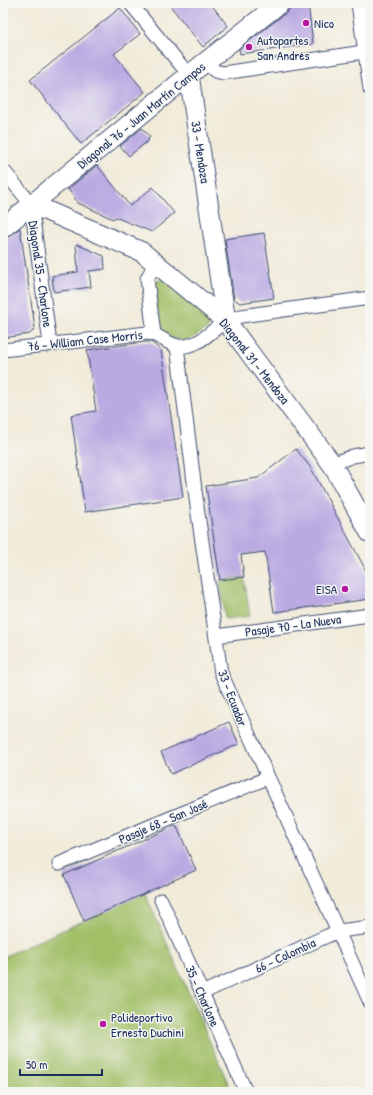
<svg xmlns="http://www.w3.org/2000/svg" width="373" height="1095" font-family="'Patrick Hand',sans-serif">
<style>
.green{fill:#a2bf67;stroke:#5e7762}
.building{fill:#baaae2}
.lines{fill:none;stroke-linecap:round;stroke-linejoin:round}
.street-casing{stroke:#3b4b70;stroke-width:15}
.secondary-casing{stroke:#3b4b70;stroke-width:21}
.street{stroke:#fff;stroke-width:13}
.secondary{stroke:#fff;stroke-width:19}
.poi-dot{fill:#b5179e;stroke:#f6f6f2;stroke-width:1.5}
.labels{text-anchor:middle;stroke-width:3;stroke-linejoin:round;paint-order:stroke}
.poi-label{font-size:13px;fill:#1b2f5e;stroke:#f6f6f2;text-anchor:start}
.street-label{font-size:13px;fill:#1b2f5e;stroke:#f6f6f2}
</style>
<rect width="100%" height="100%" fill="#f6f6f2"/>
<filter id="ink" filterUnits="userSpaceOnUse"><feTurbulence type="fractalNoise" baseFrequency=".025" numOctaves="2"/><feDisplacementMap in="SourceGraphic" scale="8" xChannelSelector="R" yChannelSelector="G"/><feConvolveMatrix kernelMatrix="1 2 1 2 8 2 1 2 1" color-interpolation-filters="sRGB"/></filter>
<filter id="wash" filterUnits="userSpaceOnUse"><feTurbulence type="fractalNoise" baseFrequency=".012" numOctaves="4" result="noise"/><feDisplacementMap in="SourceGraphic" scale="16" xChannelSelector="R" yChannelSelector="G"/><feGaussianBlur stdDeviation="0.9" result="paint"/><feColorMatrix in="noise" values="0 0 0 0 0 0 0 0 0 0 0 0 0 0 0 0 0 1.4 0 .05"/><feComposite in="paint" operator="in"/></filter>
<g filter="url(#wash)">
<rect width="100%" height="100%" fill="#f1ebd9"/>
<g class="green">
<path d="M164,279L208,316L210,323L207,329L189,340H180L169,337L157,323L153,282Z"/>
<path d="M244,577L250,616L225,619L220,580Z"/>
<path d="M145,893L232,1092H3V957Z"/>
</g>
<g id="blocks">
<g class="building">
<path d="M168,3H210L228,26L203,47Z"/>
<path d="M295,3H308L313,44L240,54L239,49L287,12Z"/>
<path d="M120,8L140,34L114,54L145,92L81,144L30,80Z"/>
<path d="M142,128L150,137L148,139L149,140L129,156L120,146Z"/>
<path d="M97,165L130,206L153,187L174,213L152,232L115,217L113,219L78,203L68,189Z"/>
<path d="M20,228L35,328L30,334L3,338V239L10,236Z"/>
<path d="M264,233L274,298L240,303L234,299L225,239Z"/>
<path d="M76,244L104,256L105,269L89,271L91,287L54,292L52,276L78,272Z"/>
<path d="M144,342H151L161,350L183,497L85,512L71,415L96,411L87,350Z"/>
<path d="M296,449L311,468L370,578V599L274,612L265,552L241,555L244,577L220,580L206,486L258,478Z"/>
<path d="M229,722L239,744L171,774L161,752Z"/>
<path d="M176,825L196,870L84,921L64,875Z"/>
</g>
</g>
</g>
<g filter="url(#ink)">
<use href="#blocks" fill-opacity="0" stroke="#3b4b70" stroke-width="1"/>
<g class="lines">
<defs>
<g id="street">
<path d="M130,3L189,75"/>
<path d="M358,3L370,89"/>
<path d="M205,62L215,71L223,73L370,51"/>
<path d="M3,170L31,204L50,344"/>
<path d="M154,334L147,279L151,271L157,264"/>
<path d="M177,346L198,514L221,673L370,1002"/>
<path d="M3,350L147,333C159,334 167,344 178,346C200,348 210,330 227,321C231,319 237,317 241,316L370,298"/>
<path d="M332,464L353,456L370,453"/>
<path d="M216,636L370,615"/>
<path d="M59,864L267,778"/>
<path d="M161,900L246,1092"/>
<path d="M202,993L327,936L339,931L370,927"/>
</g>
<g id="secondary">
<path d="M189,75L226,321"/>
<path d="M31,204L142,252L226,321L332,464L370,533"/>
<path d="M3,228L189,75L280,3"/>
</g>
</defs>
<use href="#street" class="street-casing"/>
<use href="#secondary" class="secondary-casing"/>
<use href="#street" class="street"/>
<use href="#secondary" class="secondary"/>
</g>
</g>
<g class="poi-dot">
<circle cx="306" cy="23" r="4"/>
<circle cx="249" cy="47" r="4"/>
<circle cx="345" cy="589" r="4"/>
<circle cx="103" cy="1024" r="4"/>
</g>
<g class="labels">
<g class="poi-label">
<text x="314" y="28">Nico</text>
<text x="257" y="45">Autopartes<tspan x="257" dy="15">San Andrés</tspan></text>
<text x="337" y="594" text-anchor="end">EISA</text>
<text x="111" y="1022">Polideportivo<tspan x="111" dy="15">Ernesto Duchini</tspan></text>
</g>
<g class="street-label">
<text transform="translate(141 115) rotate(-39)" y="5">Diagonal 76 - Juan Martín Campos</text>
<text transform="translate(201 152) rotate(81)" y="5">33 - Mendoza</text>
<text transform="translate(41 274) rotate(82)" y="5">Diagonal 35 - Charlone</text>
<text transform="translate(85 340) rotate(-6)" y="5">76 - William Case Morris</text>
<text transform="translate(255 361) rotate(52)" y="5">Diagonal 31 - Mendoza</text>
<text transform="translate(293 625) rotate(-8)" y="5">Pasaje 70 - La Nueva</text>
<text transform="translate(233 698) rotate(69)" y="5">33 - Ecuador</text>
<text transform="translate(163 821) rotate(-23)" y="5">Pasaje 68 - San José</text>
<text transform="translate(285 955) rotate(-25)" y="5">66 - Colombia</text>
<text transform="translate(203 996) rotate(66)" y="5">35 - Charlone</text>
</g>
</g>
<rect width="373" height="1095" fill="none" stroke="#f6f6f2" stroke-width="16"/>
<path d="M20 1069v6h82v-6" fill="none" stroke="#1b2f5e" stroke-width="2"/>
<text x="26" y="1069" font-size="12" fill="#1b2f5e" stroke="#f6f6f2" stroke-width="3" paint-order="stroke">50 m</text>
</svg>
